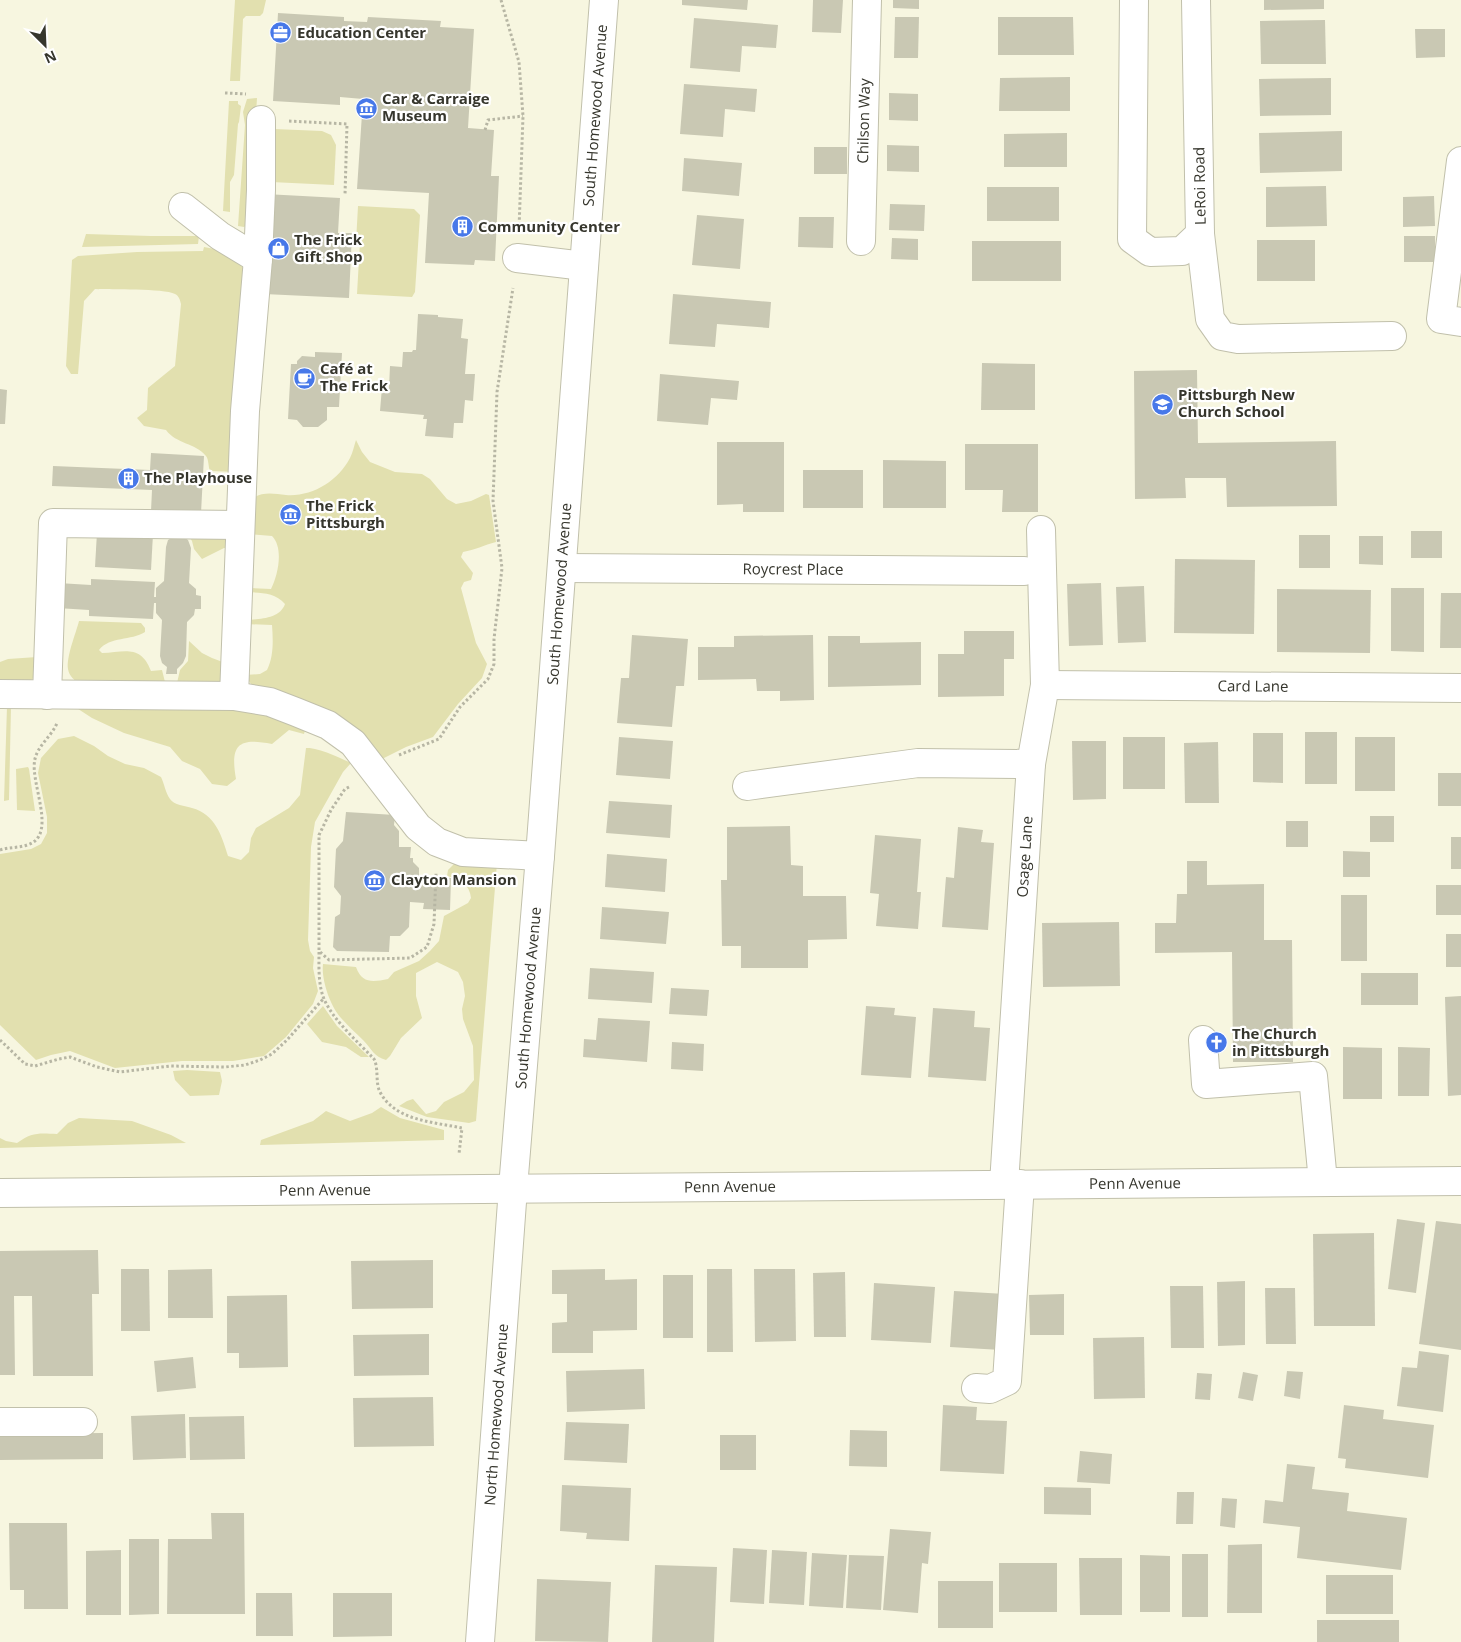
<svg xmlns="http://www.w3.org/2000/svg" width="1461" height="1642" font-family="'Open Sans',sans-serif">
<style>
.green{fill:#e2e0af}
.building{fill:#c9c8b3}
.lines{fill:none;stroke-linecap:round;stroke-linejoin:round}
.minor-casing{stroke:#c1c0ab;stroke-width:30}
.highway-casing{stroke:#c1c0ab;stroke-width:30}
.path{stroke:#b7b6a4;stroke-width:3;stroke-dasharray:2.5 2.5;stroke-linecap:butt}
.minor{stroke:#fff;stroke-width:28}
.highway{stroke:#fff;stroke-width:28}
.labels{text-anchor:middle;stroke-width:4.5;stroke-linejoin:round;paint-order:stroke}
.poi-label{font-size:15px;font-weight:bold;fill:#36362d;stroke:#fff;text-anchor:start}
.street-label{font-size:15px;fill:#36362d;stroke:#fff}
</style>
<rect width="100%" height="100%" fill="#f7f6e0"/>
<g class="green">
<path d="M235,0H266L263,13L260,16H246L243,19L240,81H230Z"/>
<path d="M257,98L249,223L244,227L238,226L245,125L243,112L247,99Z"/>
<path d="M229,101H238V104L241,106L239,122L238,124L234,175L230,182V212L223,211Z"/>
<path d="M274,129L322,131L331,135L336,145L334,185L271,182Z"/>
<path d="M358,206L414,209L420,215L415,292L412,297L357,294L360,242H356Z"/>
<path d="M86,234L151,236H199L198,244L82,247Z"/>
<path d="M204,247L225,251L240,264L247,274L237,472L210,471C208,466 209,460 206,456C196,443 176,444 166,430L144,426L137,418L147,410L148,388L175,366L181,304C180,300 179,296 175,294C163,288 111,290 95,289L84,301L78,374H71L66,366L72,260L78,256L137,252L203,251Z"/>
<path d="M356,440L362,452L370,462L395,472L422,474L430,479L447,499L456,504L471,501L486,494L489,495L496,542C484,545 475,550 463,552L461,557L473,573L471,580L464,582L461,588L476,643L487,664L482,678L458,704L433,737L406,747L380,760L262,691L251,684L245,675L260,674L267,670C274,656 273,639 272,625L245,624L246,620C259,619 280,619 285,604C275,592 261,593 247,592L250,588L271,589C278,575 284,548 272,536L249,534L252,499C263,491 274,494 286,495C312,497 338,481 350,458C353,452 354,446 356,440Z"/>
<path d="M228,534L232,548H224L202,559L194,549L192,541L188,535Z"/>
<path d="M79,621L141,623L145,628V632C131,641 110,636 99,650L102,653C124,652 141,644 151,671L162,670L165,682L80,684C75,681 69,676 68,669C66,657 76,633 79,621Z"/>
<path d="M189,641L202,653L212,658L228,664L222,680L213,684L177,683L180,670L188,661Z"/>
<path d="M37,657V675L30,681L0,684V662L8,659Z"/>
<path d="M81,701L267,712L306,727L304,734L289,730L272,744C238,737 230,745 236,779L227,786L212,784L200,769L182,761L170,747L124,733L92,718L72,705Z"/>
<path d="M11,706L9,800L4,801L7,707Z"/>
<path d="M74,736L94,746L108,756L125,764L144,768L161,777C164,783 166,794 170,799C174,805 185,806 192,808C215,814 222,836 228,856L241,860L249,852L251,838L256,828L289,808L300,795L306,748C317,747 341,758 351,763L343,772L315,822L311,847L308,940L310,951L314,957L313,968L318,991L313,1004L286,1037L264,1056L233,1061H182L115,1068L70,1051L51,1055L36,1060L0,1025V854L31,849L41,844L47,833V817L38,773L41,758L58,739Z"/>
<path d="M28,767L29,769L35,811L17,810L16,769Z"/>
<path d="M456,862L497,863L476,1121L469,1123L427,1117L399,1106L407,1101L413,1099L426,1114L436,1111L444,1102L464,1092L474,1080L473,1046L463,1019L462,1009L465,996L463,982L458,972L437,962L416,973V996L422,1018L401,1038L390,1056L386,1060C374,1057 371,1048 363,1040C356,1033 348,1026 341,1018C330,1006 321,979 323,964L356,967C362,984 373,982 388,979L394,972L419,961L430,951L439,941L444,916L468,903L471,898C470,885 460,879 447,876L448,870Z"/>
<path d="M323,1006L337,1026L369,1057H361L346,1047L322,1042L307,1024Z"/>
<path d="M187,1070L220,1072L222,1081L219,1095L190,1096L175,1080L173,1071Z"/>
<path d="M381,1107L400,1118L444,1130V1140L260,1145L261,1140L313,1121L326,1111L350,1121L372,1113Z"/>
<path d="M79,1118L132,1121L171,1135L186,1143L0,1148V1138L6,1141L17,1143C32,1132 39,1133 57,1134L68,1123Z"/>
</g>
<g class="building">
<path d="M682,0H748L747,10L682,5Z"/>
<path d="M813,0H843L841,33L812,32Z"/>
<path d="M893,0H919V9L893,8Z"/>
<path d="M1264,0H1324V9L1264,10Z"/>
<path d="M278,13L344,17V21L367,22L368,17L441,21L440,27L474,29L468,128L494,130L491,176H499L495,261L475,260L474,265L425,263L429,193L357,189L363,99L340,97V105L273,101Z"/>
<path d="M895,17H919L918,58H894Z"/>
<path d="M998,17H1073L1074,55H998Z"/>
<path d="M694,18L778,25L776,48L742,46L740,72L690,68Z"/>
<path d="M1325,20L1326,64H1261L1260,21Z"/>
<path d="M1415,29H1445V57L1416,58Z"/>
<path d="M1070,77V111H999L1000,78Z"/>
<path d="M1331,78V115L1260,116L1259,79Z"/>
<path d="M684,84L757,89L755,112L725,109L723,137L680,134Z"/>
<path d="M889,93L918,94V121L889,120Z"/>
<path d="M1342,131V171L1260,173L1259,133Z"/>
<path d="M1067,133V167H1004V134Z"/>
<path d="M887,145L919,146V172L887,171Z"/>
<rect x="814" y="147" width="33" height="27"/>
<path d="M684,158L742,163L739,196L682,191Z"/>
<path d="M1326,186L1327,226L1266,227V187Z"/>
<rect x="987" y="187" width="72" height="34"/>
<path d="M265,194L340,198L338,233H352L349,298L264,294Z"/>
<path d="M1434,196L1435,226L1403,227V197Z"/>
<path d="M890,204L925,205L924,231L889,230Z"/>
<path d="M697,215L744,219L740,269L692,265Z"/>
<path d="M799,217H834L833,248L798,247Z"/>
<rect x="1404" y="236" width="31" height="26"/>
<path d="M892,238L918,239V260L891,259Z"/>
<rect x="1257" y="240" width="58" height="41"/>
<rect x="972" y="241" width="89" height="40"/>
<path d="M673,294L771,302L769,328L717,324L715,347L669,344Z"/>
<path d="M418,314L438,315V317L463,319L461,338L468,339L465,374H475L473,401L465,400L463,423H454L453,438L425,436L427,419H423L424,415L380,411L382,387L389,388L390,366L402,367L403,352H412L413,350H416Z"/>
<path d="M315,352L342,353L339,407H327V420L318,427H303L297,420L288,419L291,364H297V361L302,356L315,357Z"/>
<path d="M982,363L1035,364V410H981Z"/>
<path d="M1197,370L1198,443L1336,441L1337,506L1227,507L1226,478H1185L1186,498L1135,499L1134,371Z"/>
<path d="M660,374L739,381L737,400L711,398L708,425L657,421Z"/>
<path d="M0,389L7,390L5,424H0Z"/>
<path d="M717,442H784V512H743V504L717,505Z"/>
<path d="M965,444H1038V512H1002L1003,490H965Z"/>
<path d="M151,453L204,456L201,513L151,511L152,490L52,486L53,466L150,470Z"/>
<path d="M883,460L946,461V508H883Z"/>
<rect x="803" y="470" width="60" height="38"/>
<rect x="1411" y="531" width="31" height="27"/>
<path d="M97,532L153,534L151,570L95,567Z"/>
<rect x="1299" y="535" width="31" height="33"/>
<path d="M175,536H182L188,540L191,548L189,583L196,589V595L201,596V609H195L194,615L187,622L186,656L183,663L177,669V674H166L167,667L162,663L160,656L162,620L156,613V603H154L153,619L89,616V610L57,608L58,583L91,585V579L155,582L154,597H156V588L164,581L166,547L168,540Z"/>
<path d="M1359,536H1383V565L1359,564Z"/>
<path d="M1175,559L1255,560L1254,634L1174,633Z"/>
<path d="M1101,583L1103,645L1069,646L1067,584Z"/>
<path d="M1144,586L1146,642L1118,643L1116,587Z"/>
<path d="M1391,588H1424V652L1391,651Z"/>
<path d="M1277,589L1371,590L1370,653L1277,652Z"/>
<path d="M1441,593H1461V648H1440Z"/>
<path d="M964,631H1014V659H1004V696L938,697V654H964Z"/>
<path d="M632,635L688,639L684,686H676L672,727L617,723L621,678H629Z"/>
<path d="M813,635L814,700L780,701V691H757L756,679L698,680V647H734V636Z"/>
<path d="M828,636H860V643L921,642V685L828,687Z"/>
<rect x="1305" y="732" width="32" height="52"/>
<path d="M1253,733H1283V783L1253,782Z"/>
<path d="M619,737L673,741L670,779L616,775Z"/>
<rect x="1123" y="737" width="42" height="52"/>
<rect x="1355" y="737" width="40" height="54"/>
<path d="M1072,741H1106V799L1073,800Z"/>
<path d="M1218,742L1219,803H1185L1184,743Z"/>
<rect x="1438" y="773" width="23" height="33"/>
<path d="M609,801L672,805L670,838L606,833Z"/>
<path d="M346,812L395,815L394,825L399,831V847H411L410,858H413V862L419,868V877L413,882L424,883L425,877L451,878L450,910L423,909L424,903L410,902L409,927L400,936H390L389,952L337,951L333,947L335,917L340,914L341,896L334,887L336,849L343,841Z"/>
<rect x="1370" y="816" width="24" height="26"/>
<rect x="1286" y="821" width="22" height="26"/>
<path d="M790,826L791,865L803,866V896H846L847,939L808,940V968H741V946H722L721,880H727V827Z"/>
<path d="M958,827L983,830L981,842L994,843L988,930L942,927L946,877L954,878Z"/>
<path d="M875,835L921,839L917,892H921L918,929L876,926L879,894L870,893Z"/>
<rect x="1451" y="837" width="10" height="32"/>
<path d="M1343,851L1370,852V877H1343Z"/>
<path d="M607,854L667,859L665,892L605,887Z"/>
<path d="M1187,861H1207V885L1264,884V940H1292L1293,1062H1233L1232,952L1155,953V923H1176L1177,894H1187Z"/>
<rect x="1436" y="885" width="25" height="30"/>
<rect x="1341" y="895" width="26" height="66"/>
<path d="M602,907L669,912L666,944L600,939Z"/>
<path d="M1119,922L1120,986L1043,987L1042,923Z"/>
<rect x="1446" y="934" width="15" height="33"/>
<path d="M590,968L654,972L652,1003L588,999Z"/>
<rect x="1361" y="973" width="57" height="32"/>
<path d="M671,988L709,990L707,1016L669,1014Z"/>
<path d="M1461,996V1095L1448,1096L1445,997Z"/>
<path d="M866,1006L895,1008L894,1015L916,1017L911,1078L861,1075Z"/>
<path d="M933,1008L975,1011L974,1027L990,1028L986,1081L928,1077Z"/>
<path d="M598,1018L650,1021L647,1062L583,1057L584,1039L596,1040Z"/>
<path d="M672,1042L704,1044L703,1071L671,1069Z"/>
<path d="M1343,1047L1382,1048V1099H1343Z"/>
<path d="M1398,1047L1430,1048L1429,1096H1398Z"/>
<path d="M1397,1219L1425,1223L1416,1293L1388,1289Z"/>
<path d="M1436,1221L1461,1224V1350L1419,1344Z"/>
<path d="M1374,1233L1375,1326H1314L1313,1234Z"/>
<path d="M98,1250L99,1294H92L93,1376H33L32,1296H14L15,1375H0V1251Z"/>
<path d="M433,1260V1308L352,1309L351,1261Z"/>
<path d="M121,1269H149L150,1331H121Z"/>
<path d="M212,1269L213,1318H168V1270Z"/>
<path d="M605,1269V1280L637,1279V1330L593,1331V1353H552V1323L567,1322V1294H552V1270Z"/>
<path d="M707,1269H732L733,1352H707Z"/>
<path d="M754,1269H795L796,1341L755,1342Z"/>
<path d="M845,1272L846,1337H814L813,1273Z"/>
<rect x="663" y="1275" width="30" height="63"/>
<path d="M1245,1281V1345L1218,1346L1217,1282Z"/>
<path d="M874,1283L935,1287L931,1343L871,1340Z"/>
<path d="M1170,1286H1203L1204,1348H1171Z"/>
<path d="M1265,1288H1295L1296,1344H1266Z"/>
<path d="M954,1291L1005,1294L1001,1350L950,1347Z"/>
<path d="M1064,1294V1335H1030L1029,1295Z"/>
<path d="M287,1295L288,1367L239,1368V1353H227V1296Z"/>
<path d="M429,1334V1375L354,1376L353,1335Z"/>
<path d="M1144,1337L1145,1398L1094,1399L1093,1338Z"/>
<path d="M1419,1351L1449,1355L1443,1412L1397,1406L1402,1367L1417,1368Z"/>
<path d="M193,1357L196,1388L157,1392L154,1361Z"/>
<path d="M644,1369L645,1409L567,1412L566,1371Z"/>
<path d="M1287,1371L1303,1372L1300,1399L1284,1396Z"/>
<path d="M1243,1372L1258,1375L1253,1401L1238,1398Z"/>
<path d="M1197,1373L1212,1374L1210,1400L1195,1399Z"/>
<path d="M433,1397L434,1446L354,1447L353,1398Z"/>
<path d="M943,1405L977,1407L976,1420L1007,1421L1004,1474L940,1471Z"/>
<path d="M1344,1405L1384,1410L1383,1419L1434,1425L1428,1478L1345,1468L1346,1459L1338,1458Z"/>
<path d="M185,1414L186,1458L133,1460L131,1416Z"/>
<path d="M244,1416L245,1459L190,1460L189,1417Z"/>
<path d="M566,1422L629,1424L627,1463L564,1460Z"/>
<path d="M850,1430L887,1431V1467L849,1466Z"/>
<path d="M103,1433V1459L0,1460V1434Z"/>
<rect x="720" y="1435" width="36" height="35"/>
<path d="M1080,1451L1112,1454L1110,1484L1077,1482Z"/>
<path d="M1287,1464L1315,1467L1312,1489L1349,1493L1347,1511L1407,1518L1401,1570L1297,1558L1300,1527L1263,1523L1265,1500L1283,1502Z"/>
<path d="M562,1485L631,1488L629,1541L586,1539L587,1533L560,1531Z"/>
<path d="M1044,1487L1091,1488V1515L1044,1514Z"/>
<path d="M1177,1492H1194L1193,1524H1176Z"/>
<path d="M1222,1498L1237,1499L1235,1528L1220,1526Z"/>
<path d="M211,1513H244L245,1614H167L168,1539H212Z"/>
<path d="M9,1523H67L68,1609H24V1590H10Z"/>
<path d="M890,1529L931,1532L928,1564L922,1563L918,1613L883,1610Z"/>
<path d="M129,1539H159V1614L129,1615Z"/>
<path d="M1262,1544V1613H1227L1228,1545Z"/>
<path d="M733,1548L767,1550L764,1604L730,1602Z"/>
<path d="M121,1550V1615H86V1551Z"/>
<path d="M772,1550L807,1552L804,1605L769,1603Z"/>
<path d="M812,1553L847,1555L843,1608L809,1606Z"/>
<rect x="1182" y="1554" width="26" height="63"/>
<path d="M849,1555L884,1556L881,1610L846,1608Z"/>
<path d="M1140,1555L1170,1556V1612H1140Z"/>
<path d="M1079,1558H1122V1615H1080Z"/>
<rect x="999" y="1563" width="58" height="49"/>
<path d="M655,1565L717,1567L714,1642H652Z"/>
<rect x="1326" y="1575" width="67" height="39"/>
<path d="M537,1579L611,1582L608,1642L535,1641Z"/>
<rect x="938" y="1581" width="55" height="47"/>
<path d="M256,1593H292L293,1636H256Z"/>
<path d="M333,1593H392V1636L333,1637Z"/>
<rect x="1317" y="1620" width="82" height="22"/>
</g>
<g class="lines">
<defs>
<g id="minor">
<path d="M1134,0L1132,239L1150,252L1182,251L1200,234L1196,0"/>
<path d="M1461,161L1441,319L1461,322"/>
<path d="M183,207L220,236L258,259"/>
<path d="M1200,234L1210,319L1222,336L1238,339L1392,336"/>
<path id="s1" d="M861,241L867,0"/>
<path d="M517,258L584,266"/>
<path id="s2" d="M562,568L1024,571"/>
<path id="s3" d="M1045,685L1461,688"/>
<path d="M0,694L234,696L270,702L296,712L328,725L353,743L418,827L437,842L463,852L540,856"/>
<path d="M47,695L53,523L240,525"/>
<path d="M234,696L245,411L258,259L261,190V120"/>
<path d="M747,786L918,763L1031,764"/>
<path d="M1203,1040L1206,1084L1313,1076L1323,1182"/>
<path id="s4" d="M1004,1184L1031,764L1045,685L1041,530"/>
<path d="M976,1388L990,1389L1007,1381L1020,1184"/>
<path d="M0,1422H83"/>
<path id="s5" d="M480,1642L513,1188L540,856L604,0"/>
</g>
<g id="highway">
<path id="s6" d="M0,1193L1461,1181"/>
</g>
</defs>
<use href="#minor" class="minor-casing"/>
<use href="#highway" class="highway-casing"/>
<g class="path">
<path d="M501,0L519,62L523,116L519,229"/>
<path d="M225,93L246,94"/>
<path d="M289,121L347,124L345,195"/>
<path d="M485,130L488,120L523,116"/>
<path d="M399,755L439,739L460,707L488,679L494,664V639L502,568L493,501L497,392L513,288"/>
<path d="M349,787L345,789L331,810L319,835V951L329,960L410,958L427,947L434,924L436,873"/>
<path d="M0,850C9,847 19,848 27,845C59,836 29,782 35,759C38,745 52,736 57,723"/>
<path d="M319,952C319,967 318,984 324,999C333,1020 358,1042 374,1059C379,1069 375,1082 380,1092C395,1121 434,1122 462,1128L459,1154"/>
<path d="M0,1040L25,1064L35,1066L59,1059L70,1057L97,1067L120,1072L170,1066L225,1067L245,1065L260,1060L272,1054L287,1040L324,998"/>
</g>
<use href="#minor" class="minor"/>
<use href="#highway" class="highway"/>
</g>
<defs>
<symbol id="office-disc" viewBox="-11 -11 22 22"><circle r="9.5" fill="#4778e9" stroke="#fff"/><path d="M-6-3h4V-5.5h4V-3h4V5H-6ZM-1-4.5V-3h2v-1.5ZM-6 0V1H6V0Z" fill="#fff"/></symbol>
<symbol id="museum-disc" viewBox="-11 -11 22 22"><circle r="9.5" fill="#4778e9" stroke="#fff"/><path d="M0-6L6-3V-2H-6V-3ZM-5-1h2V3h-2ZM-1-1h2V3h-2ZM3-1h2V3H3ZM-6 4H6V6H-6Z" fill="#fff"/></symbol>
<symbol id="building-disc" viewBox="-11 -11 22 22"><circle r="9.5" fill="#4778e9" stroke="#fff"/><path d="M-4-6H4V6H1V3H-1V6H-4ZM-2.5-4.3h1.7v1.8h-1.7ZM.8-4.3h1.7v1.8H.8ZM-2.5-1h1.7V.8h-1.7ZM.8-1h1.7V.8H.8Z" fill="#fff"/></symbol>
<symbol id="shop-disc" viewBox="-11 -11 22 22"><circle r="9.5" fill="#4778e9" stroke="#fff"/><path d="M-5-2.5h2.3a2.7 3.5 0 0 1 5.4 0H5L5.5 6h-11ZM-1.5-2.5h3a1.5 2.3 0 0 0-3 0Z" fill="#fff"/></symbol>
<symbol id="cafe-disc" viewBox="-11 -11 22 22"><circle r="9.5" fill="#4778e9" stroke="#fff"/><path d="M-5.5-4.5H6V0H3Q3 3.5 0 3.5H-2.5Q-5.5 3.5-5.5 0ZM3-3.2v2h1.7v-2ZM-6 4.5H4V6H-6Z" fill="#fff"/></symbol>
<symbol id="school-disc" viewBox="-11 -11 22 22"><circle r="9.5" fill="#4778e9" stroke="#fff"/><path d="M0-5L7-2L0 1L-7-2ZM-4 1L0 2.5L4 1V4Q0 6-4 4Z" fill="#fff"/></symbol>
<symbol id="church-disc" viewBox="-11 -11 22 22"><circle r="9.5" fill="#4778e9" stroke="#fff"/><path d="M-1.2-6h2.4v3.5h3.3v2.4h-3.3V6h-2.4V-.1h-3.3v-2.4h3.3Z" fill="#fff"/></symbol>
</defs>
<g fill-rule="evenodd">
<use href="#office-disc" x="268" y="20" width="25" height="25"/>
<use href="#museum-disc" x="354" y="96" width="25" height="25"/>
<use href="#building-disc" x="450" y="214" width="25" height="25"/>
<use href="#shop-disc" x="266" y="236" width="25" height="25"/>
<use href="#cafe-disc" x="292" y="366" width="25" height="25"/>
<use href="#school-disc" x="1150" y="392" width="25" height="25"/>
<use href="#building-disc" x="116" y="466" width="25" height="25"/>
<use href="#museum-disc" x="278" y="502" width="25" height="25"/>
<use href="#museum-disc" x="362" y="868" width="25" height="25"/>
<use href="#church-disc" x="1204" y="1030" width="25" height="25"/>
</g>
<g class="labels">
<g class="poi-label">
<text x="297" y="38">Education Center</text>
<text x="382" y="104">Car &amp; Carraige<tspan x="382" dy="17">Museum</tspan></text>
<text x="478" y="232">Community Center</text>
<text x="294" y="245">The Frick<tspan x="294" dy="17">Gift Shop</tspan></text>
<text x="320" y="374">Café at<tspan x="320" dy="17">The Frick</tspan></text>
<text x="1178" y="400">Pittsburgh New<tspan x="1178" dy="17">Church School</tspan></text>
<text x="144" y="483">The Playhouse</text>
<text x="306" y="511">The Frick<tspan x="306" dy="17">Pittsburgh</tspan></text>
<text x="391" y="885">Clayton Mansion</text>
<text x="1232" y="1039">The Church<tspan x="1232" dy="17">in Pittsburgh</tspan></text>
</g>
<g class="street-label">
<text dy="5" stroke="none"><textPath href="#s5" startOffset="1531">South Homewood Avenue</textPath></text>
<text dy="5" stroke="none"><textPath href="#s1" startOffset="120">Chilson Way</textPath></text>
<text transform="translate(1200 186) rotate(-91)" y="5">LeRoi Road</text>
<text dy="5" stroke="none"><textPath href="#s2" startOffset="231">Roycrest Place</textPath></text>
<text dy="5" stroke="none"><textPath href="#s5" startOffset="1051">South Homewood Avenue</textPath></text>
<text dy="5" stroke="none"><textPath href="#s3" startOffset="208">Card Lane</textPath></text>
<text dy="5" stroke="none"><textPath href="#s4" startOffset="328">Osage Lane</textPath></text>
<text dy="5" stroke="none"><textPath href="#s5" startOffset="646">South Homewood Avenue</textPath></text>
<text dy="5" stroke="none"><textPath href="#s6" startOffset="1135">Penn Avenue</textPath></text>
<text dy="5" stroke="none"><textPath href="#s6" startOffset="730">Penn Avenue</textPath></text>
<text dy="5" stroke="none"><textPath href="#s6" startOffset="325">Penn Avenue</textPath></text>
<text dy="5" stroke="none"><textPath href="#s5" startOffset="228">North Homewood Avenue</textPath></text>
</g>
</g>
<g transform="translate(45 45) rotate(156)" stroke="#ffffff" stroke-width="4" paint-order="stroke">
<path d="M0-4L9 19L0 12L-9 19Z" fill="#36362d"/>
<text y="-8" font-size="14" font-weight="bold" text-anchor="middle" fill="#36362d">N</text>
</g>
</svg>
